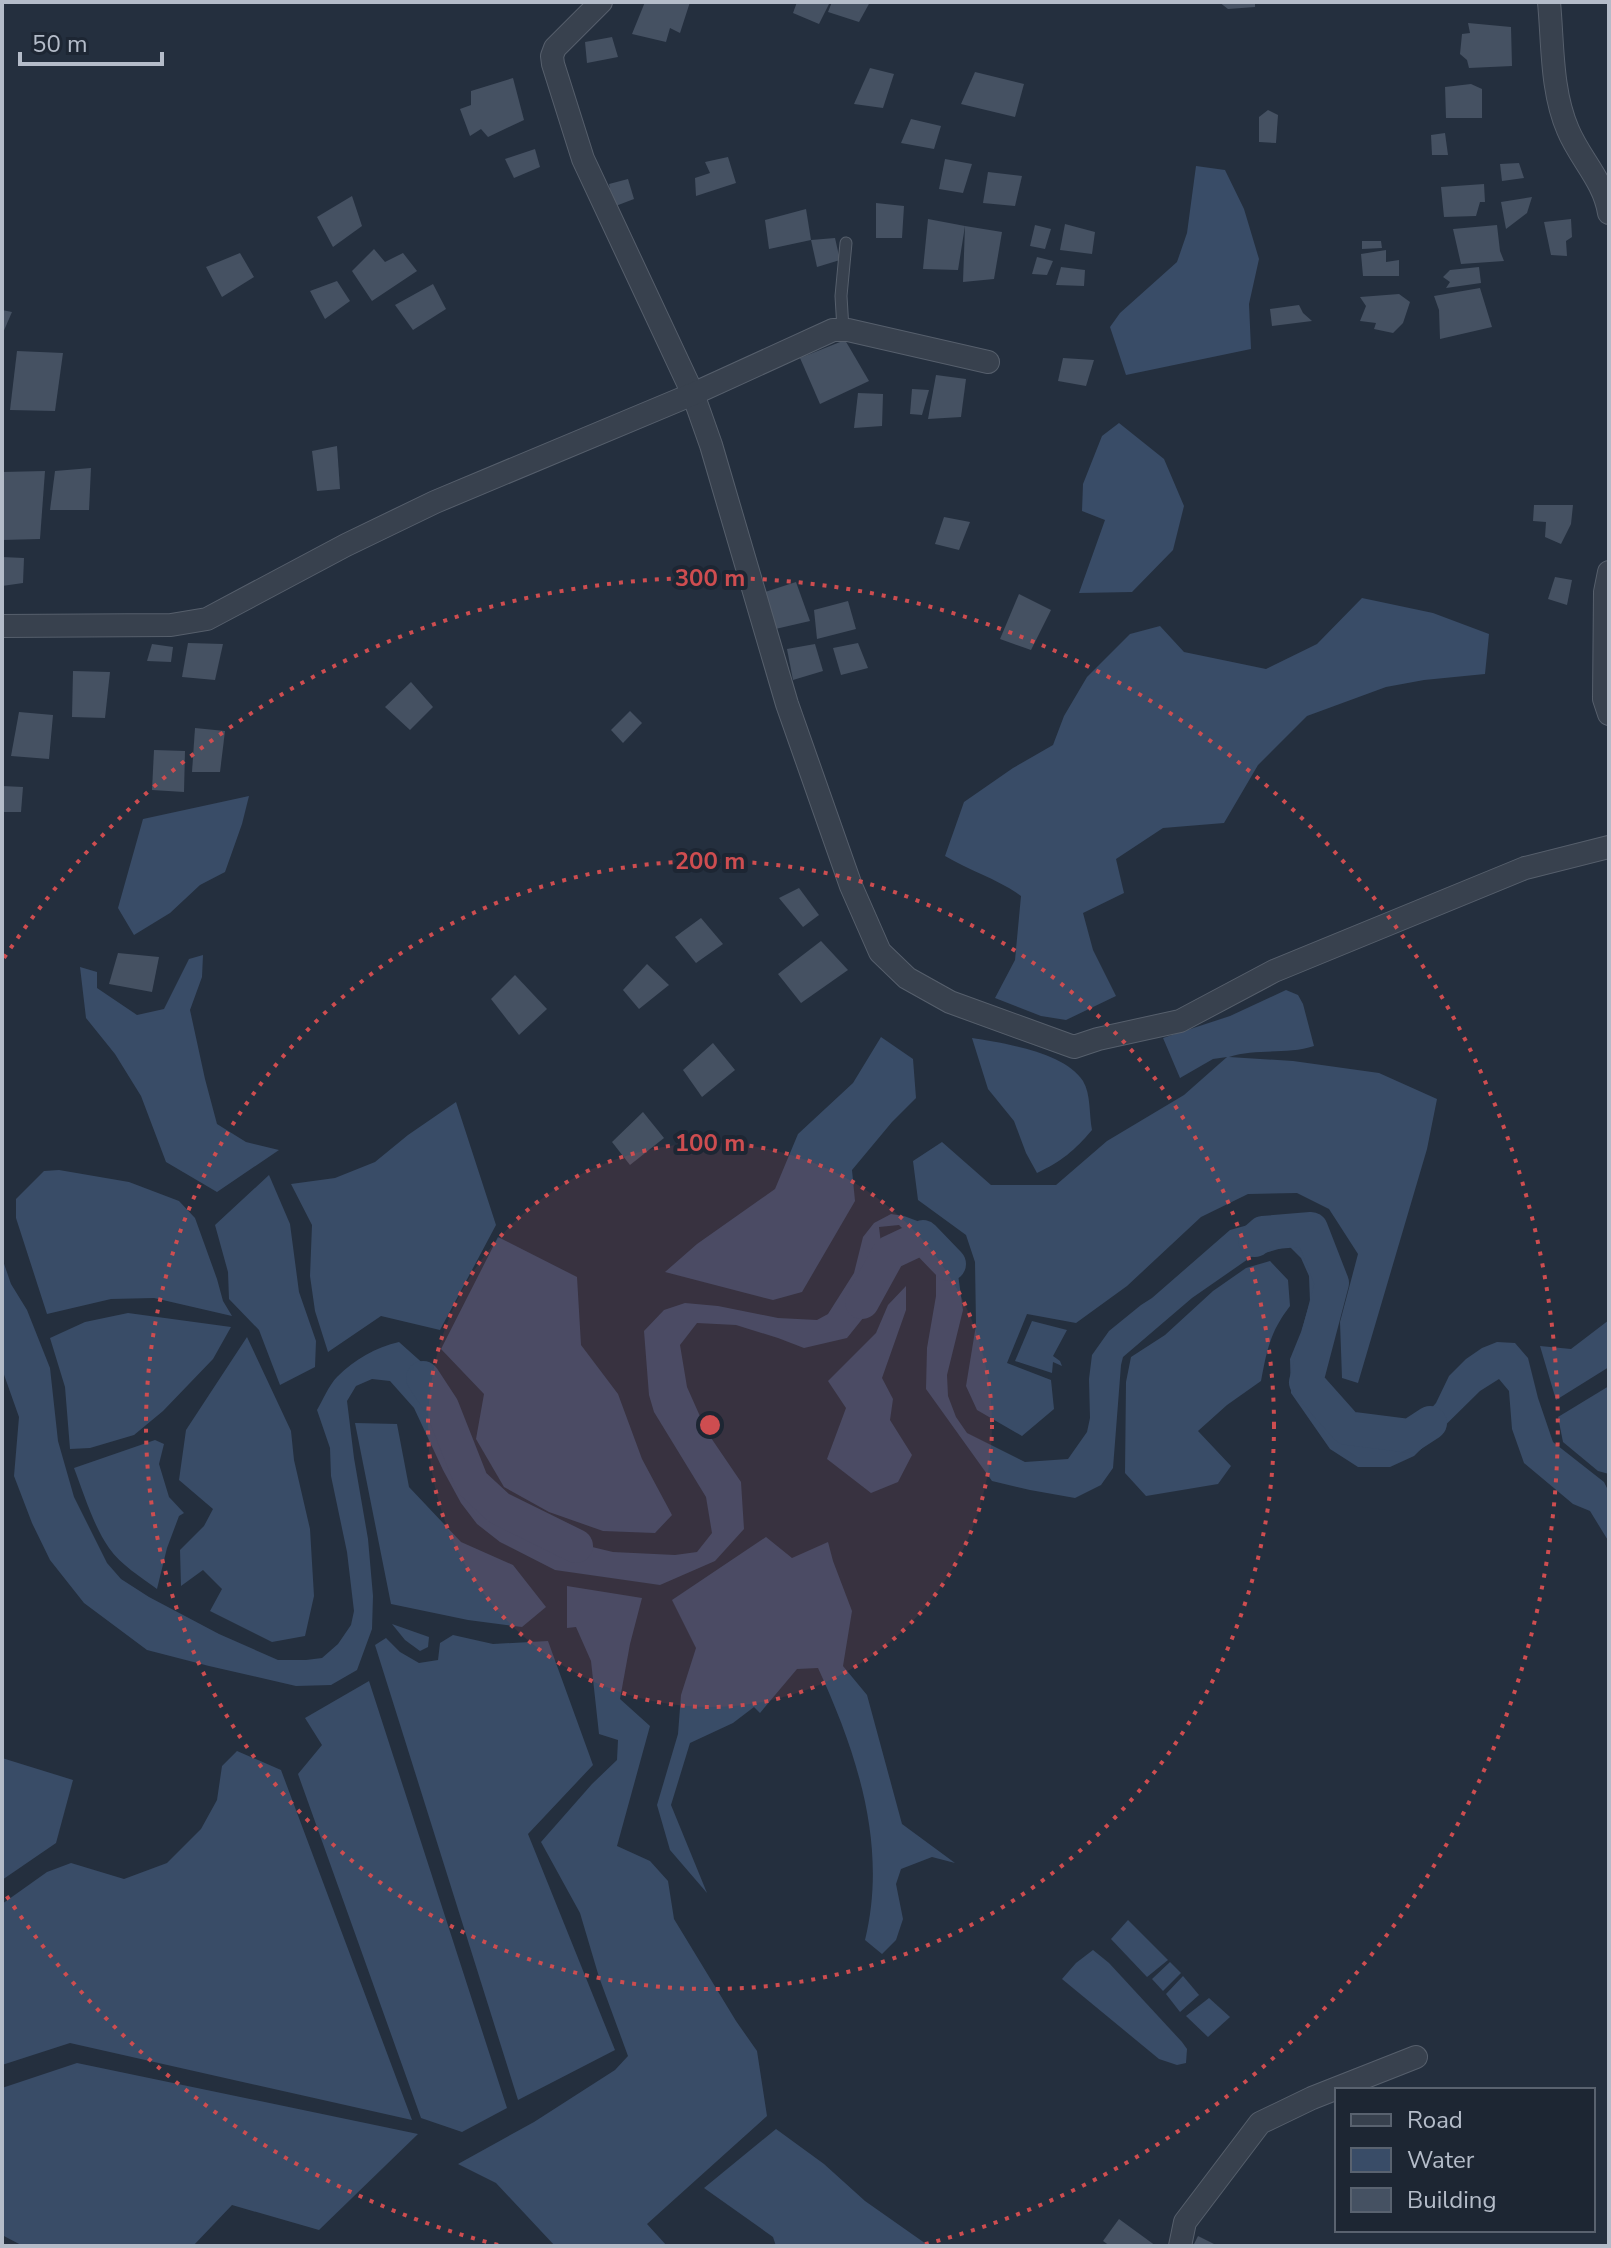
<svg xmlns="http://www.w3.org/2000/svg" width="1611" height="2248" font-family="'Nunito Sans',sans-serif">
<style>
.water{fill:#394c67}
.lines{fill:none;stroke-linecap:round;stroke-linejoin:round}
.river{stroke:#394c67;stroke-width:34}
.building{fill:#455162}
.lane-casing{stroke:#565f6c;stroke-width:13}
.street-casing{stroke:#565f6c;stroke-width:24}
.lane{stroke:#38414e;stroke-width:11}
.street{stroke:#38414e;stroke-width:22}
.ring{fill:none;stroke:#ce4d50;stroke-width:4;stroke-dasharray:4 8}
.centre{fill:#ce4d50;stroke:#1d2633;stroke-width:4}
.ring-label{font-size:24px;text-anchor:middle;font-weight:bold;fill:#ce4d50;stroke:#1d2633;stroke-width:8;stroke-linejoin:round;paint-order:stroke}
</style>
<rect width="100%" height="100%" fill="#242f3e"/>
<g class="water">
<path d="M1196,166L1225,170L1244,209L1259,259L1249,304L1251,349L1126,375L1110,327L1120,313L1177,262L1187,233Z"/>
<path d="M1119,423L1164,459L1184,506L1173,550L1132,592L1079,593L1105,520L1082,511L1083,484L1102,436Z"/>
<path d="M1362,598L1433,613L1489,634L1485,674L1424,680L1386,687L1307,716L1258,765L1224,823L1163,828L1116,859L1124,893L1083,913L1093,950L1116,996L1066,1020L1041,1016L995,998L1015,960L1021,896C998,879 970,871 945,856L964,802L1013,768L1053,745L1064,716L1087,677L1130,634L1160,626L1184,652L1266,669L1317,644Z"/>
<path d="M249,796L242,824L225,872L200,885L170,913L134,935L118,908L143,819Z"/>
<path d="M203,955L202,977L190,1010L205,1079L217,1124L246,1142L279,1150L217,1192L166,1162L141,1096L115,1054L86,1018L80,967L97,972V988L137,1015L164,1009L189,959Z"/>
<path d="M1286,990L1298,995L1303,1004L1314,1046C1287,1055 1255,1048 1229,1057L1293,1061L1379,1073L1437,1099L1427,1149L1358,1383L1342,1378L1340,1322L1358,1254L1329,1209L1297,1193L1248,1194L1201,1217L1127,1286L1076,1323L1027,1314L1007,1363L1051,1380L1054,1409L1022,1436L977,1410L966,1386L976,1325L975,1262L966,1235L918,1200L913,1161L942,1142L991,1185H1056L1107,1141L1184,1095L1227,1057L1213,1059L1180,1078L1163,1038L1230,1016Z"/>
<path d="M881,1037L913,1059L916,1098L892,1122L852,1170L855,1201L802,1292L773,1300L665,1272L697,1244L775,1189L798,1134L853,1083Z"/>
<path d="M972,1038C1003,1043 1065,1052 1083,1081C1091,1094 1089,1115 1092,1130C1074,1151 1062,1161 1037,1173L1026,1153L1014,1121L988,1089Z"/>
<path d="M456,1102L496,1225L440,1330L381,1316L328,1352L315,1311L310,1276L312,1225L291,1184L335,1178L375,1162L408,1135Z"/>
<path d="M59,1170L129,1182L179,1201L195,1218L217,1279L223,1301L232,1316L154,1298L111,1299L47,1314L16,1218V1199L44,1171Z"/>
<path d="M269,1175L290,1224L299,1292L316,1341L315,1367L280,1385L259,1330L229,1299L228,1272L215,1225Z"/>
<path d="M891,1214L904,1216L928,1225L955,1253L963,1310L947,1375L948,1396L956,1417L967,1433L1025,1462L1068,1459L1087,1432L1090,1418L1089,1379L1092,1355L1109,1331L1141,1305L1152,1298L1230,1230L1266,1220L1291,1221C1305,1240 1323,1262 1325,1287C1326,1305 1309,1340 1306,1360C1300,1401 1334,1435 1372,1447L1400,1426L1428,1412L1436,1403L1449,1376L1466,1359L1482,1348L1497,1342L1515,1343L1528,1358L1538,1398L1553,1442L1604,1482L1609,1492V1542L1590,1511L1573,1504L1524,1463L1512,1429L1509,1391L1499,1379L1480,1391L1414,1456L1390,1467H1358L1330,1449L1291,1393L1290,1359L1301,1332L1310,1302L1309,1276L1301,1258L1289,1246L1251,1257L1192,1298L1123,1357L1121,1365L1113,1468L1101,1485L1075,1498L1030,1490L992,1481L926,1389L927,1348L936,1296V1271L929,1255L899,1225L879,1227L885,1277L880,1297L847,1338L804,1348L778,1338L736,1325L697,1323L680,1345L687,1387L707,1432L741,1482L744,1529L715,1561L660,1585L555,1570L500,1542L477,1524L461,1503L443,1470L414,1408L390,1381L372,1379L356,1386L347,1401L354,1458L368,1539L373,1596L372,1629L357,1670L331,1685L296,1686L209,1666L147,1650L84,1603L50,1560L32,1523L14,1476L19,1417L2,1369V1258L11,1284L27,1310L50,1368L58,1441L74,1497L107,1563L121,1579L149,1597L219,1634L278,1660H306L322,1658L338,1644L351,1625L354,1611L347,1552L331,1476L330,1448L317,1410C323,1400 329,1385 337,1377C354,1360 376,1347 399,1342L427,1367L446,1400V1432L467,1492L482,1508L497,1515L564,1534L588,1546L613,1552L675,1555L697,1552L712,1533L706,1497L654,1412L649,1395L644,1331L664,1310L685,1303L718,1306L778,1318L817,1320L828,1314L854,1273L863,1237L874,1223Z"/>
<path d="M498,1237L577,1277L581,1345L618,1394L642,1459L672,1515L655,1533L603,1531L549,1512L504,1487L476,1439L484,1394L441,1349Z"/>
<path d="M1270,1261L1288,1280L1290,1306C1270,1332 1267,1350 1261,1381L1227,1405L1198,1431L1231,1466L1218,1484L1146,1496L1125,1473L1126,1382L1131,1357L1165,1335L1213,1291L1246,1268Z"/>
<path d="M906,1286V1310L882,1378L893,1399L890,1420L912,1455L898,1482L871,1493L827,1459L846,1408L828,1381L876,1333L888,1305Z"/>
<path d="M128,1313L231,1327L213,1359L163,1411L134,1435L90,1448L70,1449L65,1387L50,1338L85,1322Z"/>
<path d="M1609,1320V1367L1556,1400L1540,1346L1571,1349Z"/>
<path d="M1032,1321L1067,1330L1053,1356L1060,1361L1062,1366L1053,1362L1052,1373L1015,1361Z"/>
<path d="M247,1337L291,1431L294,1460L310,1529L314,1596L305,1636L272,1642L210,1611L222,1589L203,1570L181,1586L180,1550L204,1526L213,1509L179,1480L186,1430Z"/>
<path d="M1609,1386V1474L1598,1471L1563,1442L1558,1417Z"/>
<path d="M355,1423L397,1424L409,1487L461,1542L513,1565L546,1607L522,1627L468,1620L391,1604Z"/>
<path d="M155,1440L164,1444L159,1464L169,1497L184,1513L179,1516L167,1548L157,1589C141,1577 121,1565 109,1548C93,1525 84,1494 74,1468Z"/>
<path d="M766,1537L792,1558L828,1542L833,1561L852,1611L843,1666L867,1695L902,1824L955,1863L932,1857L901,1869L896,1884L903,1919L896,1940L882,1954L865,1940C888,1846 857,1753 818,1668L797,1669L760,1713L754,1707L733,1723L690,1743L671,1805L707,1893L670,1850L657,1805L678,1734L681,1695L696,1648L672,1600Z"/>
<path d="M567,1586L642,1598L630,1644L620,1699L650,1726L617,1846L650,1861L668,1881L674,1919L736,2021L757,2051L767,2116L647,2224L667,2246H555L496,2183L458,2164L534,2122L615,2070L628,2056L599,1977L580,1913L541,1842L592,1784L617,1760L618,1740L599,1734L591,1661L576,1627L567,1628Z"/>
<path d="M392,1624L429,1637L428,1647L420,1651L405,1640Z"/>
<path d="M453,1635L493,1644L548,1641L593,1765L528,1834L615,2050L518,2100L375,1645L386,1638L400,1652L419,1663L438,1660L440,1643Z"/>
<path d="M369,1681L507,2108L462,2132L421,2118L298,1774L322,1745L305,1718Z"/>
<path d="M237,1751L281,1770L412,2120L70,2043L2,2065V1904L47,1872L71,1863L124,1879L167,1863L201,1829L217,1800L222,1766Z"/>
<path d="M2,1758L73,1780L56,1843L2,1880Z"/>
<path d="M1128,1920L1168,1960L1147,1977L1111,1939Z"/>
<path d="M1093,1950L1109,1963L1182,2042L1187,2049L1186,2063L1177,2065L1159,2059L1062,1979L1076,1963Z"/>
<path d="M1170,1962L1181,1973L1163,1991L1152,1979Z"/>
<path d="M1183,1976L1199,1995L1180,2012L1166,1994Z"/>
<path d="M1209,1998L1230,2017L1208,2037L1186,2016Z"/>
<path d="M77,2063L418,2134L319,2230L232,2205L193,2246H23L2,2235V2088Z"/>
<path d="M776,2129L824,2164L865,2201L929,2246H776L773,2237L704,2188Z"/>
</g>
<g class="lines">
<g class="river">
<path d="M1255,1240L1263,1233L1311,1229L1332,1283L1306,1382L1347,1428L1410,1436L1430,1423"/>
<path d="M862,1302L889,1253L923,1237L949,1264"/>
<path d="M423,1378L442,1407L472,1483L499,1508L576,1546"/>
</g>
</g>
<g class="building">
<path d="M645,2H690L680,33L670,28L666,42L632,34Z"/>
<path d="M797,2H830L819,24L793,13Z"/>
<path d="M832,2H870L859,22L828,12Z"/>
<path d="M1219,2H1255V7L1228,9Z"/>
<path d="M1468,23L1511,27L1512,66L1469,68L1467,60L1460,54L1462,34L1470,33Z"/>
<path d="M612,37L618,57L587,63L585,42Z"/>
<path d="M870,68L894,74L883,108L854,104Z"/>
<path d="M975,72L1024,84L1015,117L961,104Z"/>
<path d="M513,78L524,120L488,137L481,129L470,136L460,109L471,105V91Z"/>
<path d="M1471,84L1482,89V118H1446L1445,87Z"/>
<path d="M1268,110L1278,115L1276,143L1259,142V117Z"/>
<path d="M911,119L941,126L934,149L901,143Z"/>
<path d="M1445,133L1448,155H1432L1431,135Z"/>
<path d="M535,149L540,167L514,178L505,159Z"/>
<path d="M728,157L736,183L696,196L695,178L710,173L705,162Z"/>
<path d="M945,159L972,164L963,193L939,189Z"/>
<path d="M1519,163L1524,178L1502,181L1500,164Z"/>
<path d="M988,172L1022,176L1015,206L983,203Z"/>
<path d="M628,179L634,199L613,207L609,184Z"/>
<path d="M1484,184L1485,202H1480L1476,216L1444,217L1441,187Z"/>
<path d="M352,196L362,226L333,247L317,217Z"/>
<path d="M1532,197L1527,213L1506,229L1501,202Z"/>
<path d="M876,203L904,206L902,238H876Z"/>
<path d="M806,209L811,240L769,249L765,220Z"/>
<path d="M928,219L965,226L958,270L923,269Z"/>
<path d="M1571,219L1572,237L1566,241L1567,256L1551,255L1544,222Z"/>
<path d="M1065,224L1095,232L1092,254L1060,250Z"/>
<path d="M1035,225L1051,229L1045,249L1030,246Z"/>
<path d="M1497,225L1500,251L1504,261L1461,264L1453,229Z"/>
<path d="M965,226L1002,232L994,279L963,282Z"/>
<path d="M835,238L840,260L817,267L811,240Z"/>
<path d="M1362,241H1381L1382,248L1362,249Z"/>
<path d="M374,249L385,262L403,253L417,271L372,301L352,271Z"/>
<path d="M1386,250V262L1399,260V276H1363L1361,254Z"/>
<path d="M240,253L254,277L222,297L206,267Z"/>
<path d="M1037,257L1053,261L1047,275L1032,274Z"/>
<path d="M1061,267L1085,270L1084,286L1056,285Z"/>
<path d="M1479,267L1481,283L1446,288L1450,282L1443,277L1450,270Z"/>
<path d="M337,281L350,301L325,319L310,291Z"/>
<path d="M433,284L446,309L413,330L395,305Z"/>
<path d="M1480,288L1492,327L1440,339L1439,310L1434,296Z"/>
<path d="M1399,294L1410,302L1403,323L1393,333L1374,329L1376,323L1360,321L1366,306L1360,297Z"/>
<path d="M1299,305L1303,313L1312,321L1272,326L1270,309Z"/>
<path d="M2,310L12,312L2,335Z"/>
<path d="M845,340L869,381L820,404L800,358Z"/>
<path d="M17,351L63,353L55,411L10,410Z"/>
<path d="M1063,358L1094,360L1086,386L1058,381Z"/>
<path d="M936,375L966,379L961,417L928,419Z"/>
<path d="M912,389L929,390L922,415L910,414Z"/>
<path d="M858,393L883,394L882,426L854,428Z"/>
<path d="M337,446L340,489L317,491L312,451Z"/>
<path d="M91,468L89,510H50L55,471Z"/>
<path d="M45,471L40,539L2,540V472Z"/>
<path d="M1534,505H1573L1571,524L1561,544L1545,537L1546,522L1533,521Z"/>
<path d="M944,517L970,522L959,550L935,544Z"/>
<path d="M2,557L24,558L23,583L2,586Z"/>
<path d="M1555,577L1572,580L1567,605L1548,599Z"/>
<path d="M796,582L810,621L771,630L762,593Z"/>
<path d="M1019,594L1051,610L1031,650L1000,639Z"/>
<path d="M848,601L856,629L817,639L814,610Z"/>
<path d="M188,643L223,644L215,680L182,677Z"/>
<path d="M858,643L868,668L841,675L833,648Z"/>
<path d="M152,644L173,647L171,662L147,661Z"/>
<path d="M815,644L823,671L793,680L787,649Z"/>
<path d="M73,671L110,672L105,718L72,717Z"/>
<path d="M411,682L433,707L410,730L385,707Z"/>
<path d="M630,711L642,723L623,743L611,730Z"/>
<path d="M19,712L53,715L49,759L11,756Z"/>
<path d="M195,728L225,731L220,772H192Z"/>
<path d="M154,750L185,751L184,792L152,790Z"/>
<path d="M2,786L23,787L21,812H2Z"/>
<path d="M799,888L819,915L803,927L779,898Z"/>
<path d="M701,918L723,944L696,963L675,937Z"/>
<path d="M821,941L848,970L801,1003L778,974Z"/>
<path d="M118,953L159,957L152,992L109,984Z"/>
<path d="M647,964L669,985L639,1009L623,990Z"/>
<path d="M515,975L547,1009L519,1035L491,999Z"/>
<path d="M713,1043L735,1070L702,1097L683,1070Z"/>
<path d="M643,1112L664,1138L630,1165L612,1142Z"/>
<path d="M1119,2219L1156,2246H1110L1103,2241Z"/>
<path d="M1198,2236L1218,2246H1193Z"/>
</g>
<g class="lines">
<defs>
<path id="lane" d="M843,329L841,296L846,243"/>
<g id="street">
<path d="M601,2L555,48L552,56L553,64L583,159L693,394L711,445L787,704L851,886L880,952L907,978L950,1002L1074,1047L1098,1039L1180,1021L1274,971L1525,868L1609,847"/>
<path d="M1549,2C1553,44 1551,91 1568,130C1580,159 1604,181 1609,213"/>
<path d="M1609,572L1605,592L1604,699L1609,714"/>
<path d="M2,626L171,625L207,619L346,545L435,502L693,394L833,330H848L988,362"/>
<path d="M1180,2246L1185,2222L1260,2123L1312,2098L1416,2057"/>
</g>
</defs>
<use href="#lane" class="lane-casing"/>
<use href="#street" class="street-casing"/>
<use href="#lane" class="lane"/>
<use href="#street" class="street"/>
</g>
<circle cx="710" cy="1425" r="282" fill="#ce4d50" fill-opacity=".12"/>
<g class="ring">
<circle cx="710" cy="1425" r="282"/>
<circle cx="710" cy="1425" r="564"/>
<path d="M498 2245A847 847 0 0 1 4 1892M4 958A847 847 0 1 1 922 2245"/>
</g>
<circle cx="710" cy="1425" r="12" class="centre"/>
<g class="ring-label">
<text x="710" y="586">300 m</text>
<text x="710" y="869">200 m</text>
<text x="710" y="1151">100 m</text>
</g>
<rect width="1611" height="2248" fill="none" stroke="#b4bcc9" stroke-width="8"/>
<rect x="1335" y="2088" width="260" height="144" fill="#1d2633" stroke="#59626f" stroke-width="2"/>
<rect x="1351" y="2114" width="40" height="12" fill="#38414e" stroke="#59626f" stroke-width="2"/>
<text x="1407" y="2128" font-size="24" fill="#b4bcc9">Road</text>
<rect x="1351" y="2148" width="40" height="24" fill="#394c67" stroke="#59626f" stroke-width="2"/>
<text x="1407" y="2168" font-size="24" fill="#b4bcc9">Water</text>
<rect x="1351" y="2188" width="40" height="24" fill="#455162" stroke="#59626f" stroke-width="2"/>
<text x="1407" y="2208" font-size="24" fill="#b4bcc9">Building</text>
<path d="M20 52v12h142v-12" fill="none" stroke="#b4bcc9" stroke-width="4"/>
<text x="32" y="52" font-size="24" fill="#b4bcc9" stroke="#1d2633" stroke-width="6" paint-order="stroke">50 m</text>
</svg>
